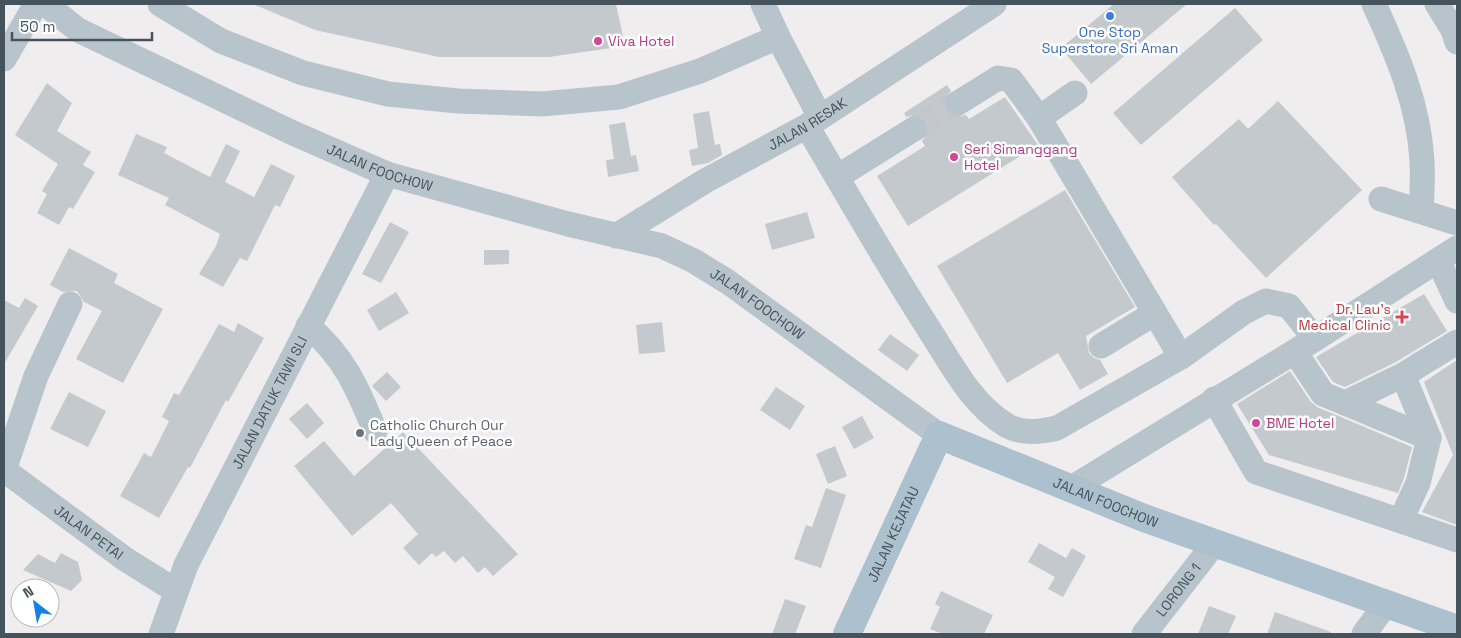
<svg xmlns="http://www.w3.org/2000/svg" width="1461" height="638" font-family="'Space Grotesk',sans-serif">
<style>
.building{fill:#c4c9ce}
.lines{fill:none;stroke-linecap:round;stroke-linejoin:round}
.minor-tunnel{stroke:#c5c6ca;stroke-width:25;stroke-dasharray:25 12;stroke-linecap:butt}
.minor{stroke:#b8c4cc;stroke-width:25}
.major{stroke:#acc0ce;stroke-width:28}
.shop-dot{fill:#3f7fe0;stroke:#fff;stroke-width:2}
.hotel-dot{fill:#d1479c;stroke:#fff;stroke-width:2}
.health-dot{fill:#e0444e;stroke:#fff;stroke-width:2}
.worship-dot{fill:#6b7280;stroke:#fff;stroke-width:2}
.labels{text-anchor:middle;stroke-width:5;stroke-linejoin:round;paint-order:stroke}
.shop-label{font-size:14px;fill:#366cbe;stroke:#fff}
.hotel-label{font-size:14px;fill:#b23c85;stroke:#fff;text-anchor:start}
.street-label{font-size:14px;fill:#45535c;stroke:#fff}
.health-label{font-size:14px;fill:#be3a42;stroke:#fff;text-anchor:end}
.worship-label{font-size:14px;fill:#5b616d;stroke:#fff;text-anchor:start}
</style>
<rect width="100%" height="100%" fill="#f0edee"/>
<g class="building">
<path d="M253,4H616L625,46L549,57H439L315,30Z"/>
<path d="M1114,4H1187L1091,84L1061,48Z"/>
<path d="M1235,8L1263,40L1141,145L1113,113Z"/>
<path d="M47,83L72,103L57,131L91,152L83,165L95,172L73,209L69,207L59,225L37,213L47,194L42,191L58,164L15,135Z"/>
<path d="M947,85L951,91L946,96L944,104L951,115L958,117L966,115L969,119L1005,97L1038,145L908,226L877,176L925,146L922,141L926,136L928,129L926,121L914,115L906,117L904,113Z"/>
<path d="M1278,101L1362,190L1266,278L1216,224L1214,225L1172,177L1239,119L1248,129Z"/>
<path d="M709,111L715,145L720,144L722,155L708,163L692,166L689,150L698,148L693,114Z"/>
<path d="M625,122L631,156L636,155L639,171L608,177L606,160L614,159L609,125Z"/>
<path d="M136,134L167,147L164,153L210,177L226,144L240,151L225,182L254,197L271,164L295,176L280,207L275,205L247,261L240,258L223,287L199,274L216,246L220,234L165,205L169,198L118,175Z"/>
<path d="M1065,190L1135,307L1086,336L1089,353L1094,358L1100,360L1108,374L1080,390L1058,353L1007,383L937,266Z"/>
<path d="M807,212L815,238L772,250L765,224Z"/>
<path d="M390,222L409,232L381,283L362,274Z"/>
<path d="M69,248L118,274L114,283L163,309L123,383L76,359L102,311L84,302L77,291L63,292L50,285Z"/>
<path d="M484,250H509V264L484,265Z"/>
<path d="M396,292L409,313L379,331L367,310Z"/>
<path d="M1424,294L1447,331L1396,362L1345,387L1333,382L1316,357Z"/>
<path d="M25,298L38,306L4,364V300L19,308Z"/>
<path d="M662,322L665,352L639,354L636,325Z"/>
<path d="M238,323L264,338L228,402L226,400L190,468L188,467L159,518L120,496L144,453L151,457L169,421L162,417L174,393L179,395L219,324L234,332Z"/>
<path d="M890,334L919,355L907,371L878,350Z"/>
<path d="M1457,360V525L1422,512L1453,455L1424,382Z"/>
<path d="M1290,371L1311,402L1317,407L1412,447L1404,478L1398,493L1269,455L1237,404Z"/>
<path d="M387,372L401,387L386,401L372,386Z"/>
<path d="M776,387L805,406L790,430L760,410Z"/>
<path d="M69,392L106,411L88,447L50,429Z"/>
<path d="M307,403L324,423L307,439L289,419Z"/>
<path d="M862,416L874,438L854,449L842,427Z"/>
<path d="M403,432L518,554L493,576L485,567L478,573L463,556L455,563L444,551L436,557L432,553L419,565L403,548L418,534L391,503L352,536L294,466L324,441L354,476Z"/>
<path d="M835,446L847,476L828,484L816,454Z"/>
<path d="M826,488L846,495L821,568L794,559L806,525L812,527Z"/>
<path d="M1039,543L1066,558L1072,548L1086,556L1063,597L1048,589L1055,577L1028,562Z"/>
<path d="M61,553L78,562L82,580L71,591L23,570L38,554L55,563Z"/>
<path d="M941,591L993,615L984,634H943L930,629L940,607L935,604Z"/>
<path d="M785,599L806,606L795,634H772Z"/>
<path d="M1209,606L1236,616L1228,634H1198Z"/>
<path d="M1275,612L1331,632V634H1267Z"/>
</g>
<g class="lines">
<path class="minor-tunnel" d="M914,129L958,103"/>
<g class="minor">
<path id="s1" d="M45,4L78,30L293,133L387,174L568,224L662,246L694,261L728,282L939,435"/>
<path d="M160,4L221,41L303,73L388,94L458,101L542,104L619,97L700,71L778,37"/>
<path d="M763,4L778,37L820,117"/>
<path d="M1374,4C1397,54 1419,105 1422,161C1423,178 1422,195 1421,211"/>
<path d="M1437,4L1453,30L1457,42"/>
<path d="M4,59L36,4"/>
<path d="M1075,93L1039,118L1181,357"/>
<path d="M958,103L998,78L1011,80L1039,118"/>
<path d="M807,126C848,196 888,266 932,334C953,367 972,404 1006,425C1021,434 1041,432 1057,428L1181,357L1244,312L1266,301L1289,306L1315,339"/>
<path d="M837,177L914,129"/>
<path d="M1381,199L1457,223"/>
<path id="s2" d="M616,236L705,181L807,126L994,4"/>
<path d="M1438,260L1457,301"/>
<path id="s3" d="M70,304L36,376L4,470L125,559L176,591"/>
<path d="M308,326C344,356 358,389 375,431"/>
<path d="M1101,346L1155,313"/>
<path d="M1295,352L1323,394L1345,403L1403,375L1457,342"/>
<path d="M1214,399L1256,472L1457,540"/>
<path d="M1345,403L1429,438"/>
<path d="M1070,489L1315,339L1457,248"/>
<path d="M1401,520L1418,483L1429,438L1403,375"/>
<path id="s4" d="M161,634L186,565L387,174"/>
<path id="s5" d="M1144,634L1214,544"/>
<path d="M1364,634L1386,604"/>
</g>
<path class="major" id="s6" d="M847,634L939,435L1144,518L1457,629"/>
</g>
<circle class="shop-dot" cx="1110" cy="16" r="5"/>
<g class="hotel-dot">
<circle cx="598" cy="41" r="5"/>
<circle cx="954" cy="157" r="5"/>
<circle cx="1256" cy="423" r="5"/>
</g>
<path class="health-dot" d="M1399.5 309.5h5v5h5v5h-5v5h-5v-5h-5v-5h5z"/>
<circle class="worship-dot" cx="360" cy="433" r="5"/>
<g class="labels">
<g class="shop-label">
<text x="1110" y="37">One Stop<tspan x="1110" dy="16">Superstore Sri Aman</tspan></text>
</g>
<g class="hotel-label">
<text x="608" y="46">Viva Hotel</text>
<text x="964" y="154">Seri Simanggang<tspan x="964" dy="16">Hotel</tspan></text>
<text x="1266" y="428">BME Hotel</text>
</g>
<g class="street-label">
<text dy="5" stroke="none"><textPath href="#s2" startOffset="222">JALAN RESAK</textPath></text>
<text dy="5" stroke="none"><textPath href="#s1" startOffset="374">JALAN FOOCHOW</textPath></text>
<text dy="5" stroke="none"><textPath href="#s1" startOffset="779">JALAN FOOCHOW</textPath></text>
<text dy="5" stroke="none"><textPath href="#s4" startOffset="256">JALAN DATUK TAWI SLI</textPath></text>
<text dy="5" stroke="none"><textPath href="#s6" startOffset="399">JALAN FOOCHOW</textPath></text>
<text dy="5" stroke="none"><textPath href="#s3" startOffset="284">JALAN PETAI</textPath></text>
<text dy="5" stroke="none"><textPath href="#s6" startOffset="110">JALAN KEJATAU</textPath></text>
<text dy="5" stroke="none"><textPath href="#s5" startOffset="56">LORONG 1</textPath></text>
</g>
<g class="health-label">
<text x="1391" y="314">Dr. Lau's<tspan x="1391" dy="16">Medical Clinic</tspan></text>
</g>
<g class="worship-label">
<text x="370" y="430">Catholic Church Our<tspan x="370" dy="16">Lady Queen of Peace</tspan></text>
</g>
</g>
<rect width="1461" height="638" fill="none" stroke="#45535c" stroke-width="10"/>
<g transform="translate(35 603) rotate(329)"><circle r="24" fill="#ffffff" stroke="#b5babe"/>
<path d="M0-4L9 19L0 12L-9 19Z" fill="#1283e6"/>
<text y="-8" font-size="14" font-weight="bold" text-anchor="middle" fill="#45535c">N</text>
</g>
<path d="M12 32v8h140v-8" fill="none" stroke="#45535c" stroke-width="2.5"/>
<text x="20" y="32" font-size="15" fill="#45535c" stroke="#ffffff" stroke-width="4" paint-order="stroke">50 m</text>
</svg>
